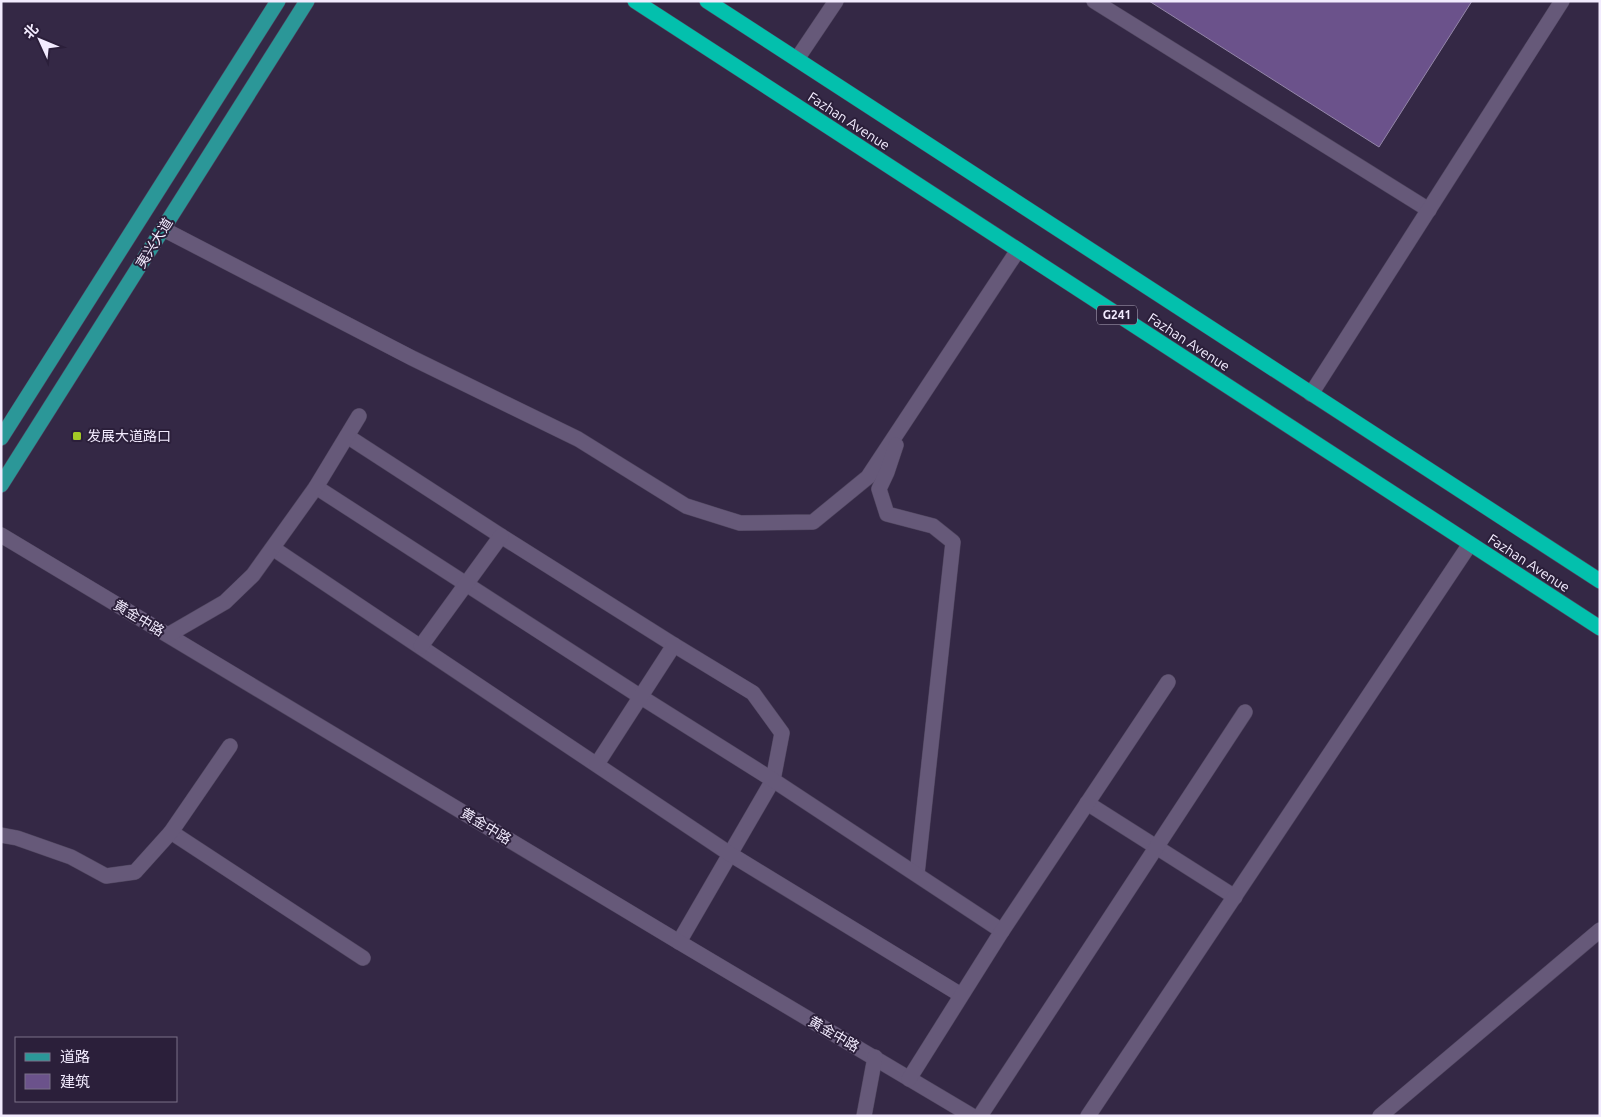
<svg xmlns="http://www.w3.org/2000/svg" width="1601" height="1117" font-family="Ubuntu,'Noto Sans SC',sans-serif">
<style>
.building{fill:#6b528b;stroke:#9486a9}
.lines{fill:none;stroke-linecap:round;stroke-linejoin:round}
.minor-casing{stroke:#4f455e;stroke-width:16}
.major-casing{stroke:#4f455e;stroke-width:16}
.highway-casing{stroke:#4f455e;stroke-width:16}
.minor{stroke:#665979;stroke-width:15}
.major{stroke:#2b9798;stroke-width:15}
.highway{stroke:#03c0ad;stroke-width:15}
.poi-dot{fill:#a3c926;stroke:#2b1f3a;stroke-width:2}
.labels{text-anchor:middle;stroke-width:4;stroke-linejoin:round;paint-order:stroke}
.shield{fill:#2b1f3a;stroke:#b6aec3;stroke-width:1}
.shield-label{font-size:12px;font-weight:bold;fill:#f2ebfe}
.street-label{font-size:14px;fill:#f2ebfe;stroke:#2b1f3a}
.poi-label{font-size:14px;fill:#f2ebfe;stroke:#2b1f3a;text-anchor:start}
</style>
<rect width="100%" height="100%" fill="#342845"/>
<path class="building" d="M1149,1H1472L1379,147Z"/>
<g class="lines">
<defs>
<g id="minor">
<path d="M1094,1L1429,210"/>
<path d="M797,59L836,1"/>
<path d="M163,229L412,358L578,439L686,506L740,523L813,522L868,477L1018,250"/>
<path d="M1311,394L1562,1"/>
<path d="M347,436L501,536L674,645L753,693L782,733L773,780L679,942"/>
<path d="M896,445L887,472L879,489L887,514L933,526L953,542L917,874"/>
<path d="M316,487L641,697L773,780L1002,931"/>
<path d="M1,535L679,942L972,1116"/>
<path d="M274,549L730,854L961,995"/>
<path d="M168,635L225,602L253,575L316,487L359,416"/>
<path d="M421,646L501,536"/>
<path d="M597,764L674,645"/>
<path d="M1087,803L1235,897"/>
<path d="M171,832L363,958"/>
<path d="M1,835L17,838L71,857L106,876L135,872L171,832L230,746"/>
<path d="M909,1079L1002,931L1168,682"/>
<path d="M864,1116L875,1057"/>
<path d="M980,1116L1245,712"/>
<path d="M1088,1116L1470,544"/>
<path d="M1380,1116L1600,930"/>
</g>
<g id="major">
<path d="M1,438L278,1"/>
<path d="M1,485L307,1"/>
</g>
<g id="highway">
<path d="M635,1L1600,628"/>
<path d="M707,1L1600,581"/>
</g>
</defs>
<use href="#minor" class="minor-casing"/>
<use href="#major" class="major-casing"/>
<use href="#highway" class="highway-casing"/>
<use href="#minor" class="minor"/>
<use href="#major" class="major"/>
<use href="#highway" class="highway"/>
</g>
<rect class="poi-dot" x="72" y="431" width="10" height="10" rx="2.5"/>
<g class="labels">
<rect class="shield" x="1097" y="305.5" width="40" height="19" rx="4"/>
<g class="shield-label">
<text x="1117" y="319">G241</text>
</g>
<g class="street-label">
<text transform="translate(849 121) rotate(33)" y="5">Fazhan Avenue</text>
<text transform="translate(154 243) rotate(-58)" y="5">夷兴大道</text>
<text transform="translate(1189 342) rotate(33)" y="5">Fazhan Avenue</text>
<text transform="translate(1529 563) rotate(33)" y="5">Fazhan Avenue</text>
<text transform="translate(139 618) rotate(31)" y="5">黄金中路</text>
<text transform="translate(486 826) rotate(31)" y="5">黄金中路</text>
<text transform="translate(834 1034) rotate(30)" y="5">黄金中路</text>
</g>
<g class="poi-label">
<text x="87" y="441">发展大道路口</text>
</g>
</g>
<rect width="1601" height="1117" fill="none" stroke="#f2ebfe" stroke-width="5"/>
<rect x="15" y="1037" width="162" height="65" fill="#2b1f3a" stroke="#7b7188"/>
<rect x="25" y="1053" width="25" height="8" fill="#2b9798" stroke="#7b7188"/>
<text x="60" y="1062" font-size="15" fill="#f2ebfe">道路</text>
<rect x="25" y="1074" width="25" height="15" fill="#6b528b" stroke="#7b7188"/>
<text x="60" y="1087" font-size="15" fill="#f2ebfe">建筑</text>
<g transform="translate(40 40) rotate(314)" stroke="#2b1f3a" stroke-width="4" paint-order="stroke">
<path d="M0-4L9 19L0 12L-9 19Z" fill="#f2ebfe"/>
<text y="-8" font-size="14" font-weight="bold" text-anchor="middle" fill="#f2ebfe">北</text>
</g>
</svg>
